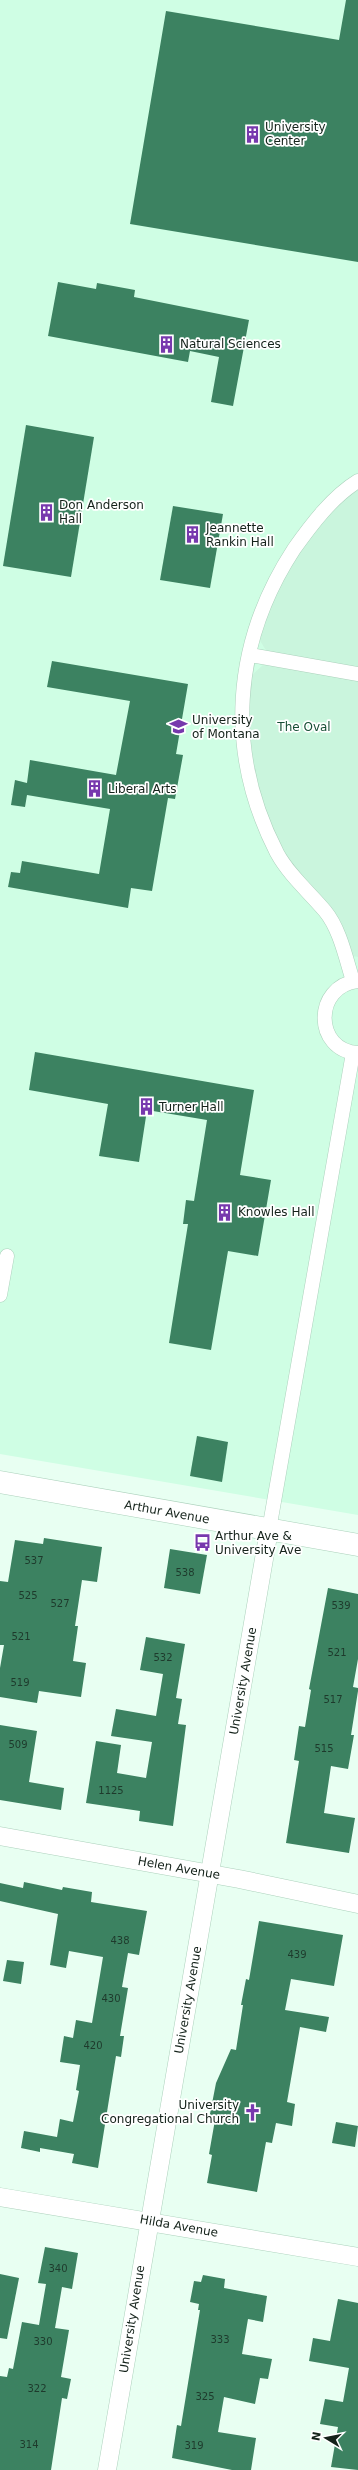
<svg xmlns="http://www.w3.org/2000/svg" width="358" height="2470" font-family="'DejaVu Sans',sans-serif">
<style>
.built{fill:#cffee4}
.green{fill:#caf5dd}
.building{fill:#3c8261}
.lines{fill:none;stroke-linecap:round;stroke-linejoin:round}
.pedestrian-casing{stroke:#acd1bc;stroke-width:15}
.minor-casing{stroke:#acd1bc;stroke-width:19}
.tertiary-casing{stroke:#acd1bc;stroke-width:23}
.pedestrian{stroke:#fff;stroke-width:14}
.minor{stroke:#fff;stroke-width:18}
.tertiary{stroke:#fff;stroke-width:22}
.labels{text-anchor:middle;stroke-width:3.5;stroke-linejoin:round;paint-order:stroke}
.number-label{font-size:10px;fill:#1e3a2c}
.poi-label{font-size:12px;fill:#14221a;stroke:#fff;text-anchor:start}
.park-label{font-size:12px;fill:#174e35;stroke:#fff}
.street-label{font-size:12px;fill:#14221a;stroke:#fff}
</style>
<rect width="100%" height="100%" fill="#e8fff2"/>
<path class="built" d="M0,0H358V1515L0,1454Z"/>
<path class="green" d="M358,490V957L353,956C337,930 321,904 304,879C297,869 289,861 283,852C254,806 243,728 252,675L264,664L267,652L259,639C274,589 312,517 358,490Z"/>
<g class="building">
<path d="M346,0H358V262L130,224L166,11L339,40Z"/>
<path d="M58,282L96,289L97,283L135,290L134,297L249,320L233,406L211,402L219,357L190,351L188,362L48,336Z"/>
<path d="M26,425L94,437L71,577L3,566Z"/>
<path d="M173,506L223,514L210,588L160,580Z"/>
<path d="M52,661L188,684L176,754L183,755L175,799L168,798L152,891L131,888L128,908L8,887L11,872L20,873L22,861L99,874L110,809L27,795L25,807L11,805L15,780L27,783L30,760L116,775L130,701L47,687Z"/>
<path d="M35,1052L254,1090L240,1175L271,1180L258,1256L228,1251L211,1350L169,1343L188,1224H183L186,1200L194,1201L207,1120L147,1110L139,1162L99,1156L108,1104L29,1090Z"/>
<path d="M197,1436L228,1442L222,1482L190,1476Z"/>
<path d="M44,1538L102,1547L97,1582L82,1580L75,1626H78L73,1661L86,1663L81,1697L39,1691L37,1703L0,1697V1668L4,1645H0V1581L8,1582L15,1540L43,1544Z"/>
<path d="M170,1549L207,1555L200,1594L164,1588Z"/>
<path d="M328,1588L358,1594V1659L353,1687L358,1688V1691L351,1735H354L348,1769L331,1766L324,1813L355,1818L349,1853L286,1843L299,1761L294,1760L299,1726L305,1727L311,1690L309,1689Z"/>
<path d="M146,1637L185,1644L176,1698L182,1699L178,1724L186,1725L173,1826L139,1821L140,1811L86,1803L96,1741L121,1745L117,1773L146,1778L152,1742L111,1736L116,1709L156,1716L163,1674L140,1670Z"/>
<path d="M0,1725L37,1731L29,1782L64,1788L61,1810L0,1800Z"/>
<path d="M24,1882L62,1890L63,1887L92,1892L91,1902L147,1911L139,1955L128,1953L122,1987L128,1988L120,2036H124L121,2057L116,2056L98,2168L72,2163L74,2154L40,2148V2152L21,2148L24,2131L57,2137L60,2119L73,2122L79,2091L76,2090L80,2065L60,2062L64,2036L73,2038L76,2020L92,2023L103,1957L69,1951L66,1968L50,1965L58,1914L0,1901V1883L23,1888Z"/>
<path d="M259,1921L343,1935L334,1986L291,1979L285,2010L329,2017L326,2032L300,2027L287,2102L295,2104L292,2126L276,2123L272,2143L266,2142L257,2192L207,2183L212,2155L209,2154L215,2120L209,2119L216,2083L231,2049L236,2050L243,2005H241L246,1979L249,1980Z"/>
<path d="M7,1960L24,1962L21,1984L3,1981Z"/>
<path d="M336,2122L358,2126L355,2147L332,2143Z"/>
<path d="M45,2247L78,2253L72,2289L62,2287L55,2328L69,2330L61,2377L71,2379L67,2399L62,2398L51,2470H0V2376L7,2377L9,2368L13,2369L22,2322L39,2325L46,2284L38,2283Z"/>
<path d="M0,2274L19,2278L7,2339L0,2338Z"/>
<path d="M203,2275L225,2279L224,2288L267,2296L263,2322L248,2319L242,2354L272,2359L268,2379L260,2378L255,2404L224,2397L218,2432L256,2438L251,2470H232L172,2458L177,2425L181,2426L200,2310H198L199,2304L190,2302L194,2281L201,2282Z"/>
<path d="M338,2299L358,2303V2470L331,2467L338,2427L320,2424L325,2399L343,2402L349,2368L309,2361L313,2338L330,2341Z"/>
</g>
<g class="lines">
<defs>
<g id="pedestrian">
<path d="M250,655L358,674"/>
<path d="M353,981C346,959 340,929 325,911C309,892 289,875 277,853C225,752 232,644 294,549C311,525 332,497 358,481"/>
<path d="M358,981C313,986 314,1051 358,1053"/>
<path d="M0,1295L7,1256"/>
<path d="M269,1530L353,1053"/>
</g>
<g id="minor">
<path d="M0,1836L239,1879L358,1904"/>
<path d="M0,2197L358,2257"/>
<path d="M107,2470L269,1530"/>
</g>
<path id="tertiary" d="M0,1482L358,1545"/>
</defs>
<use href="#pedestrian" class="pedestrian-casing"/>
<use href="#minor" class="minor-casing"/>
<use href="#tertiary" class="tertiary-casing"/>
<use href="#pedestrian" class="pedestrian"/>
<use href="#minor" class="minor"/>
<use href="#tertiary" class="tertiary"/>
</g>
<defs>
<symbol id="building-bare" viewBox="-9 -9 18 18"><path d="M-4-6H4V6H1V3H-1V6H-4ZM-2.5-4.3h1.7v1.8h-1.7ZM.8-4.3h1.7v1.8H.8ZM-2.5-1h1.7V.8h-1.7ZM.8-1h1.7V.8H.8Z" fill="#7738ad" stroke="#fff" stroke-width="2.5" paint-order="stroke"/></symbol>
<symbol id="university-bare" viewBox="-9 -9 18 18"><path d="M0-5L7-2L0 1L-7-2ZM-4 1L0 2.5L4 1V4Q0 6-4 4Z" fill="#7738ad" stroke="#fff" stroke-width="2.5" paint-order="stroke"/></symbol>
<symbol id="bus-bare" viewBox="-9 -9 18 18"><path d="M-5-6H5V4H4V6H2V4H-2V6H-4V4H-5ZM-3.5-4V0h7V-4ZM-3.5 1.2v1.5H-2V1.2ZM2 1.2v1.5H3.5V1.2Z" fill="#7738ad" stroke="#fff" stroke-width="2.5" paint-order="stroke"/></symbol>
<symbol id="church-bare" viewBox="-9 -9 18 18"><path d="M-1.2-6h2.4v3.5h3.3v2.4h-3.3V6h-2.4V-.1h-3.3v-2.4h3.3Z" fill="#7738ad" stroke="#fff" stroke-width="2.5" paint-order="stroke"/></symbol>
</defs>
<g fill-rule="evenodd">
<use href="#building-bare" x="240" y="122" width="25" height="25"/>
<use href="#building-bare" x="154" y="332" width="25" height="25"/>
<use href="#building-bare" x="34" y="500" width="25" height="25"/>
<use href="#building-bare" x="180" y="522" width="25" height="25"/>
<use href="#university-bare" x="166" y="714" width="25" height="25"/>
<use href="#building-bare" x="82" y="776" width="25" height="25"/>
<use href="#building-bare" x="134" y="1094" width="25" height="25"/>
<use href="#building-bare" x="212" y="1200" width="25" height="25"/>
<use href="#bus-bare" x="190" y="1530" width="25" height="25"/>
<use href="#church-bare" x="240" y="2100" width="25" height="25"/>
</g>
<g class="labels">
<g class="number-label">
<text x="34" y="1564">537</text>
<text x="185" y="1576">538</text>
<text x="28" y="1599">525</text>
<text x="60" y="1607">527</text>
<text x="341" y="1609">539</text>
<text x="21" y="1640">521</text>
<text x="337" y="1656">521</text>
<text x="163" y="1661">532</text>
<text x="20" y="1686">519</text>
<text x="333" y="1703">517</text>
<text x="18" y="1748">509</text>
<text x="324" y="1752">515</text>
<text x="111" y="1794">1125</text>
<text x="120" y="1944">438</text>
<text x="297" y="1958">439</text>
<text x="111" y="2002">430</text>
<text x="93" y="2049">420</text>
<text x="58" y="2272">340</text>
<text x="220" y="2343">333</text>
<text x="43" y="2345">330</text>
<text x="37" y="2392">322</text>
<text x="205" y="2400">325</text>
<text x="29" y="2448">314</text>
<text x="194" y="2449">319</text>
</g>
<g class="poi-label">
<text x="265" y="131">University<tspan x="265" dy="14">Center</tspan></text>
<text x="180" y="348">Natural Sciences</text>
<text x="59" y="509">Don Anderson<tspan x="59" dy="14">Hall</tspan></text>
<text x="206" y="532">Jeannette<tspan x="206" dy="14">Rankin Hall</tspan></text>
<text x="192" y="724">University<tspan x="192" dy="14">of Montana</tspan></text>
<text x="108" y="793">Liberal Arts</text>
<text x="159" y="1111">Turner Hall</text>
<text x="238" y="1216">Knowles Hall</text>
<text x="215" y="1540">Arthur Ave &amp;<tspan x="215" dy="14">University Ave</tspan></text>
<text x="239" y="2109" text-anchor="end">University<tspan x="239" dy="14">Congregational Church</tspan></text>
</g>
<g class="park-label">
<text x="304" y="731">The Oval</text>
</g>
<g class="street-label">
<text transform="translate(167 1512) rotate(10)" y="4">Arthur Avenue</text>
<text transform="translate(243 1681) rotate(-80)" y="4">University Avenue</text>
<text transform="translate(179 1868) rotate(10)" y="4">Helen Avenue</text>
<text transform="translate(188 2000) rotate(-80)" y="4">University Avenue</text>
<text transform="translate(179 2226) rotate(10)" y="4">Hilda Avenue</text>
<text transform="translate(132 2319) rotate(-81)" y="4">University Avenue</text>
</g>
</g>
<g transform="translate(326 2438) rotate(280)" stroke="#ffffff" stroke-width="3" paint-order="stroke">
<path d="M0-3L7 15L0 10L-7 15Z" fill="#14221a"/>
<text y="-6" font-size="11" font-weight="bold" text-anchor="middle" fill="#14221a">N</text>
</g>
</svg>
